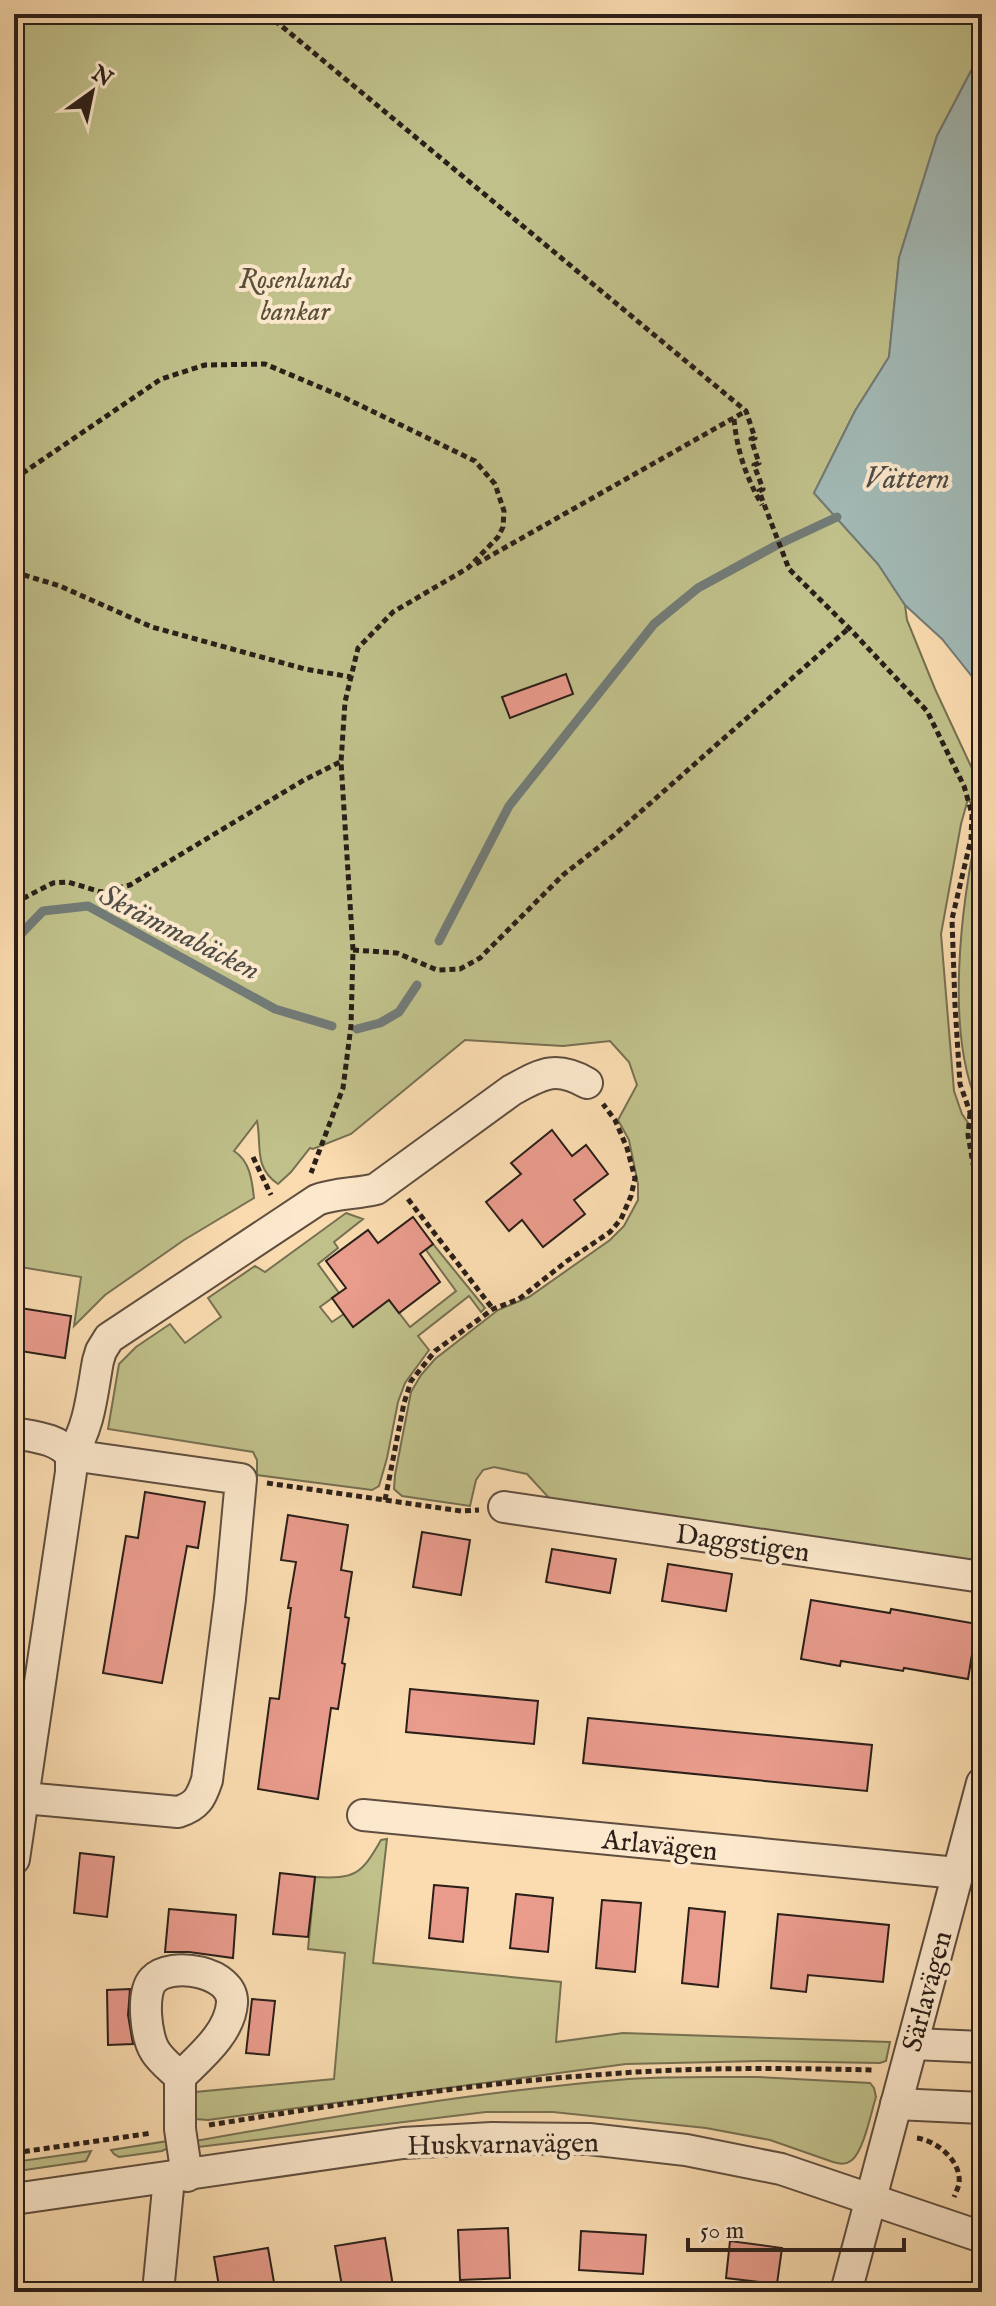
<svg xmlns="http://www.w3.org/2000/svg" width="996" height="2306" font-family="'IM FELL English',serif">
<style>
.green{fill:#c0c08a;stroke:#767052;stroke-width:2}
.water{fill:#a2b9b5;stroke:#727b77;stroke-width:2}
.lines{fill:none;stroke-linecap:round;stroke-linejoin:round}
.stream{stroke:#727b77;stroke-width:9}
.building{fill:#e99b8c;stroke:#2b1f19;stroke-width:2}
.minor-casing{stroke:#5f4e3f;stroke-width:34}
.path{stroke:#2b1f19;stroke-width:5;stroke-dasharray:6 4;stroke-linecap:butt}
.minor{stroke:#fce8cc;stroke-width:30}
.labels{text-anchor:middle;stroke-width:8;stroke-linejoin:round;paint-order:stroke}
.park-label{font-size:28px;font-style:italic;fill:#584f3b;stroke:#fce8cc}
.street-label{font-size:28px;fill:#2b1f19;stroke:#fce8cc}
.water-label{font-size:30px;font-style:italic;fill:#4f4d48;stroke:#fce8cc}
</style>
<rect width="100%" height="100%" fill="#fadcb0"/>
<filter id="stains"><feTurbulence type="fractalNoise" baseFrequency=".0025" numOctaves="4"/><feColorMatrix values="0 0 0 0 .2 0 0 0 0 .09 0 0 0 0 .02 0 0 0 .5 -.17"/></filter>
<radialGradient id="worn" r=".72"><stop offset=".6" stop-color="#630" stop-opacity="0"/><stop offset="1" stop-color="#630" stop-opacity=".3"/></radialGradient>
<g class="green">
<path d="M14,14H982V50L937,136L899,258L889,357L855,411L814,493L878,564L905,605L907,620L935,689L982,790V1113C942,1038 962,897 980,817L968,799L961,824L941,934L954,1091L962,1114L982,1143V1563L561,1503L549,1498L527,1474L494,1467L483,1470L476,1480L470,1506L402,1496L394,1489L395,1475L411,1392L421,1375L435,1359L498,1310L529,1297L610,1240L624,1226L638,1200V1184L629,1140L618,1120L637,1085L629,1062L610,1041L563,1046L465,1040L351,1134L313,1149L310,1148L291,1172L278,1184C253,1167 262,1145 257,1121L234,1151C250,1161 252,1180 254,1198L184,1240L105,1295L74,1326L81,1277L14,1266Z"/>
<path d="M346,1213L363,1219L334,1242L338,1248L318,1264L339,1293L320,1307L332,1322L344,1314L389,1300L410,1327L456,1291L426,1250L433,1244L485,1308L481,1312L469,1296L418,1336L429,1350L405,1383L398,1402L387,1458L379,1486L372,1490L257,1475V1460L253,1452L108,1429L119,1364L136,1347L170,1324L185,1343L221,1317L208,1298L255,1266L265,1272Z"/>
<path d="M387,1839L373,1963L561,1982L556,2042L623,2033L890,2042L886,2061L880,2063L763,2061L626,2064L208,2120L195,2119C189,2109 187,2102 195,2092L334,2079L345,1953L308,1949L315,1877C355,1879 361,1875 381,1840Z"/>
<path d="M757,2077L870,2083L874,2088L876,2097C871,2112 864,2150 852,2160C846,2165 840,2164 833,2162L770,2140L706,2128L553,2112H486L198,2147L190,2142C335,2116 482,2091 629,2079C671,2076 715,2077 757,2077Z"/>
<path d="M168,2141V2148L162,2151L119,2157L114,2154L111,2150Z"/>
<path d="M91,2151L86,2161L25,2170L14,2168V2162Z"/>
</g>
<path class="water" d="M982,50V689L942,639L905,605L878,564L814,493L855,411L889,357L899,258L937,136Z"/>
<g class="lines">
<g class="stream">
<path d="M14,941L43,911L88,906L275,1009L332,1026"/>
<path d="M439,941L509,806L654,624L698,588L775,546L837,517"/>
<path d="M357,1029L380,1023L399,1012L417,985"/>
</g>
</g>
<g class="building">
<path d="M566,674L573,694L510,718L502,697Z"/>
<path d="M552,1130L572,1156L586,1145L608,1174L574,1200L585,1214L543,1247L522,1220L509,1231L486,1202L521,1174L511,1163Z"/>
<path d="M413,1217L433,1244L420,1254L440,1282L399,1313L389,1300L353,1327L332,1298L346,1288L326,1261L368,1230L378,1243Z"/>
<path d="M14,1307L71,1316L65,1358L14,1350Z"/>
<path d="M145,1492L205,1502L198,1548L187,1546L162,1683L103,1673L126,1536L138,1538Z"/>
<path d="M288,1515L348,1525L341,1570L352,1572L345,1617L349,1618L342,1663L345,1664L338,1709L331,1708L318,1799L258,1789L270,1698L279,1699L291,1608H288L296,1562L281,1560Z"/>
<path d="M422,1532L470,1540L461,1595L413,1587Z"/>
<path d="M552,1549L616,1559L610,1593L546,1582Z"/>
<path d="M668,1564L732,1574L726,1611L662,1601Z"/>
<path d="M811,1600L890,1613L891,1609L977,1624L968,1679L904,1668L903,1671L841,1661L840,1666L801,1659Z"/>
<path d="M410,1689L538,1701L534,1744L406,1732Z"/>
<path d="M588,1718L872,1745L867,1791L583,1763Z"/>
<path d="M80,1853L114,1857L107,1917L74,1913Z"/>
<path d="M280,1873L315,1877L308,1937L273,1934Z"/>
<path d="M434,1885L468,1888L463,1942L429,1938Z"/>
<path d="M516,1894L553,1898L548,1952L510,1948Z"/>
<path d="M602,1900L641,1903L635,1972L596,1968Z"/>
<path d="M689,1908L725,1912L718,1987L682,1983Z"/>
<path d="M169,1909L236,1915L233,1958L189,1952H165Z"/>
<path d="M778,1914L889,1925L883,1982L808,1975L806,1992L771,1988Z"/>
<path d="M130,1989L128,2015L133,2044L108,2045L107,1990Z"/>
<path d="M252,1999L275,2001L269,2055L246,2053Z"/>
<path d="M508,2228L510,2278L460,2280L458,2230Z"/>
<path d="M581,2231L646,2235L643,2274L579,2270Z"/>
<path d="M385,2238L393,2286L359,2292H343L335,2246Z"/>
<path d="M730,2241L782,2248L777,2284L726,2278Z"/>
<path d="M268,2248L275,2288L253,2292H220L214,2257Z"/>
</g>
<g class="lines">
<defs>
<g id="minor">
<path d="M14,1433C35,1437 57,1438 71,1455V1472L14,1859"/>
<path d="M504,1507L982,1577"/>
<path d="M24,1798L178,1812C197,1806 201,1798 207,1780L230,1599L241,1479L71,1455C90,1427 92,1393 98,1361L101,1351L109,1338L317,1200C336,1193 356,1194 376,1189L512,1090C542,1074 555,1065 587,1083"/>
<path d="M363,1815L957,1873"/>
<path d="M913,2044L982,2047"/>
<path d="M180,2077C172,2069 161,2061 155,2051C146,2037 141,1993 153,1980C171,1960 234,1972 232,2003C230,2033 200,2057 180,2077V2129L187,2176"/>
<path d="M896,2104L982,2108"/>
<path d="M14,2199L403,2143L492,2138L589,2139L686,2150L781,2169L982,2237"/>
<path d="M158,2292L169,2178"/>
<path d="M846,2292L982,1783"/>
</g>
</defs>
<use href="#minor" class="minor-casing"/>
<g class="path">
<path d="M267,14L746,411L755,438L751,439L759,463L754,465L763,489L759,491L789,569L849,628L927,711L964,786L972,814L971,839L952,919L955,1005L960,1084L970,1112L982,1129"/>
<path d="M734,419C737,451 746,477 762,505"/>
<path d="M14,479L161,379L205,365L265,364L341,396L475,461L495,484L504,511L503,527L498,537L468,568L393,612L358,648L345,702L341,762L353,950L351,1026L343,1088L311,1173"/>
<path d="M476,564L746,411"/>
<path d="M14,572L60,586L152,627L305,669L351,677"/>
<path d="M14,903L53,883L68,882L101,892L130,885L304,780L340,762"/>
<path d="M353,950L397,953L437,970L460,969L480,958L563,875L613,836L849,628"/>
<path d="M970,1113L968,1135L982,1214"/>
<path d="M253,1157L271,1195"/>
<path d="M408,1199L493,1309"/>
<path d="M267,1483L461,1511L479,1510"/>
<path d="M385,1500L404,1403L411,1381L435,1351L493,1309L519,1299L567,1261L610,1232L621,1219L631,1196L635,1178L627,1148L615,1120L603,1104"/>
<path d="M209,2125C341,2104 474,2083 608,2074C697,2067 786,2068 875,2070"/>
<path d="M917,2138C937,2141 962,2161 959,2184C958,2188 956,2192 954,2197"/>
<path d="M14,2153L152,2133"/>
</g>
<use href="#minor" class="minor"/>
</g>
<g class="labels">
<g class="park-label">
<text x="295" y="288">Rosenlunds<tspan x="295" dy="32">bankar</tspan></text>
</g>
<g class="street-label">
<text transform="translate(743 1542) rotate(8)" y="10">Daggstigen</text>
<text transform="translate(660 1844) rotate(6)" y="10">Arlavägen</text>
<text transform="translate(926 1991) rotate(-75)" y="10">Särlavägen</text>
<text transform="translate(503 2143) rotate(-1)" y="10">Huskvarnavägen</text>
</g>
<g class="water-label">
<text x="907" y="488">Vättern</text>
<text transform="translate(180 932) rotate(27)" y="10">Skrämmabäcken</text>
</g>
</g>
<rect width="996" height="2306" fill="none" stroke="#fadcb0" stroke-width="48"/>
<rect x="16" y="16" width="964" height="2274" fill="none" stroke="#2b1f19" stroke-width="4"/>
<rect x="24" y="24" width="948" height="2258" fill="none" stroke="#2b1f19" stroke-width="2"/>
<g transform="translate(92 92) rotate(33)" stroke="#fce8cc" stroke-width="6" paint-order="stroke">
<path d="M0-6L14 30L0 20L-14 30Z" fill="#2b1f19"/>
<text y="-12" font-size="22" font-weight="bold" text-anchor="middle" fill="#2b1f19">N</text>
</g>
<path d="M688 2238v12h216v-12" fill="none" stroke="#2b1f19" stroke-width="4"/>
<text x="700" y="2238" font-size="24" fill="#2b1f19" stroke="#fce8cc" stroke-width="6" paint-order="stroke">50 m</text>
<rect width="100%" height="100%" filter="url(#stains)"/>
<rect width="100%" height="100%" fill="url(#worn)"/>
</svg>
